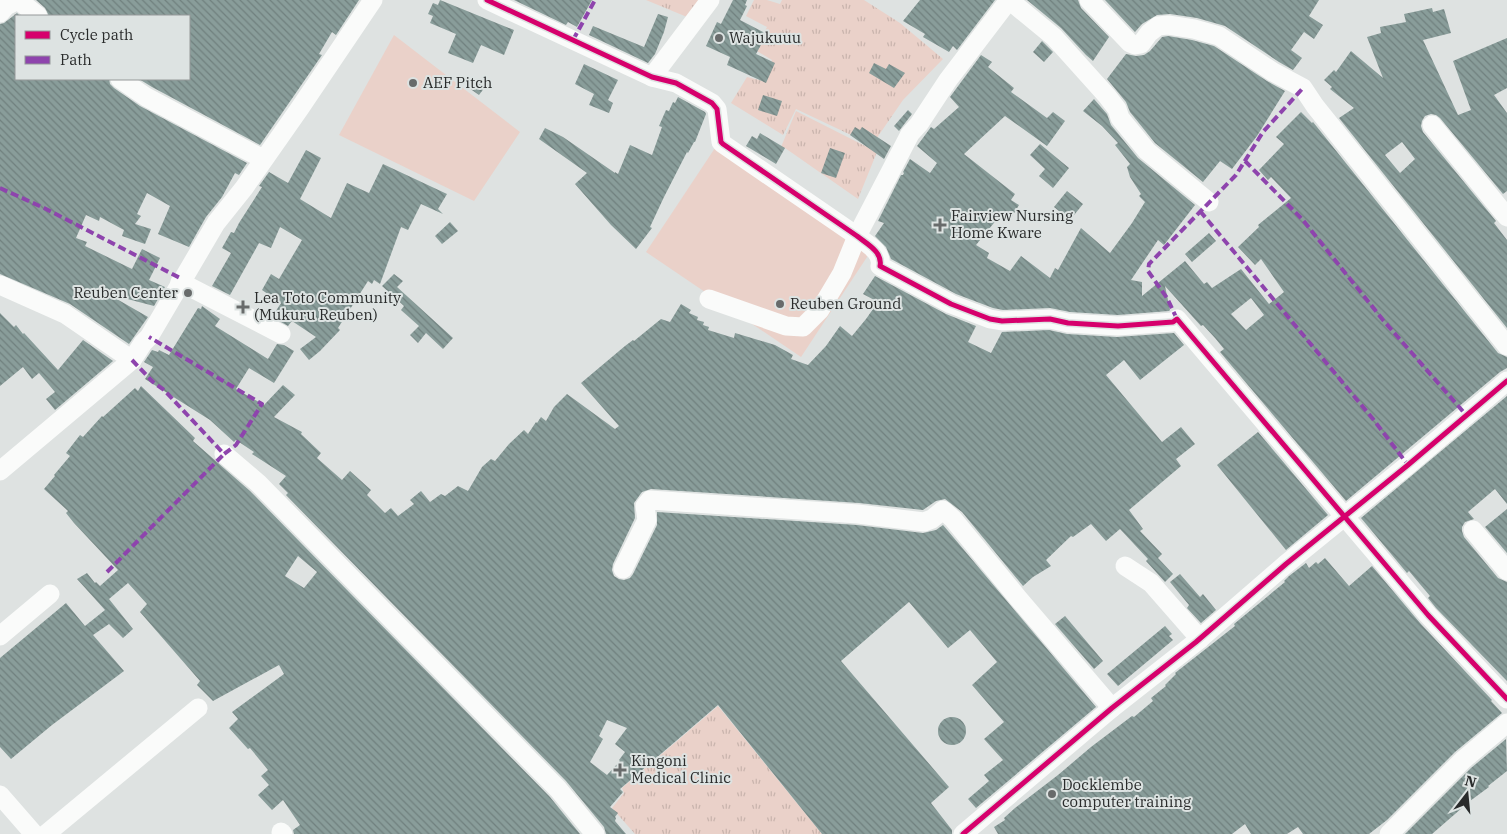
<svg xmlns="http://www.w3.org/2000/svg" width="1507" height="834" font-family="'IBM Plex Serif',serif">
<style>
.grass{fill:url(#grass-tufts)}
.garden{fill:#ead1c9}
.building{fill:url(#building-back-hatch);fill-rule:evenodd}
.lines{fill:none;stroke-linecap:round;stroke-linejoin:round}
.minor{stroke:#fafbfa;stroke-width:19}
.quiet{stroke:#8e44ad;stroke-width:4;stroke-dasharray:8 4;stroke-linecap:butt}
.cycleway-casing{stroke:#dde3e2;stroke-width:8}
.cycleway{stroke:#d6006c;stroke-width:5}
.poi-dot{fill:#686b6b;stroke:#dde3e2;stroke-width:2}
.labels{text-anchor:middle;stroke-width:4;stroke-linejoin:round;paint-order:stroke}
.poi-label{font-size:15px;fill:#292b2b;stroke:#dde3e2;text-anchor:start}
</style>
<defs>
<pattern id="grass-tufts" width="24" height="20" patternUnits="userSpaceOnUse" patternTransform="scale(1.25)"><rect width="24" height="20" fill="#ead1c9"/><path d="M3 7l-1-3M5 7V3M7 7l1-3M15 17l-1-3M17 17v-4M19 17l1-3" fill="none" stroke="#c9b4ad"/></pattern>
<pattern id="building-back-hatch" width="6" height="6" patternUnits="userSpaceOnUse" patternTransform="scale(1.25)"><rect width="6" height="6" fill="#899d9a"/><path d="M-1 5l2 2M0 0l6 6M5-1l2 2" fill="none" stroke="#70807e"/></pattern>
</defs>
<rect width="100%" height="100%" fill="#dee2e1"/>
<g class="grass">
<path d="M646,0H699L687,17Z"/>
<path d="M754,0H767L780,4L782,0H864L900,23L943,59L903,100L872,145L796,109L783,135L731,103L747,77L763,81L772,60L755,50L767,27L746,16Z"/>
<path d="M796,111L877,152L858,199L785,148L781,147Z"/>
<path d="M718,706L822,834H635L612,808L624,793L622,788Z"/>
</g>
<g class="garden">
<path d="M394,35L520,132L474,201L339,135Z"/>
<path d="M715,148L871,251L801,357L646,252Z"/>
</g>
<g class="building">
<path d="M36,0H359L336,35L332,32L319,54L322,55L260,145L152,87L139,79H189V16H49L45,8Z"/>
<path d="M440,0L514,30L504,55L481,45L473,63L448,53L456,34L430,23L433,16L428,14L433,3L438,5Z"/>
<path d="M514,0H592L577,27L568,22L566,25Z"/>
<path d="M733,0H747L745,5L747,6L740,20L767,34L756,54L775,63L766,83L727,65L730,57L706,46L717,22L721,24Z"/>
<path d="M920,0H995L957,50L953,46L949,52L923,37L925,34L903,21Z"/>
<path d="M1027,0H1078L1081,8L1109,37L1093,61L1086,55L1061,28Z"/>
<path d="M1105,0H1319L1309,16L1323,25L1314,39L1304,32L1291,50L1302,58L1293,70L1279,62L1225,26L1197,18L1170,14L1157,15L1142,24L1135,32Z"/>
<path d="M1432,8L1433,12L1444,9L1451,33L1423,40L1458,115L1471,110L1453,61L1507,38V88L1494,95L1507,113V191L1503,194L1440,118L1436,115L1431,114L1425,116L1422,121L1421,126L1423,132L1496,221L1494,223L1507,240V328L1339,118L1354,108L1330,89L1332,87L1324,80L1334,70L1336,72L1351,51L1383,78L1367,37L1381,33L1380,27L1406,22L1404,14ZM1402,142L1415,159L1400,173L1385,155Z"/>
<path d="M17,13L20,16H16V79H109L110,84L114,88L140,106L247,163L239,175L235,173L222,197L206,217L189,247L158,234L170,206L147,193L137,214L141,216L135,224L151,229L145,244L122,236L124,230L100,217L99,221L86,215L76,238L87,242L85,246L132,269L142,249L160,258L149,280L165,287L154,306L116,296L115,298L148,317L129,344L70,304L0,274V24L4,23Z"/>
<path d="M658,14L668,17L664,32L655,54L648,63L589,35L593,26L644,47Z"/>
<path d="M1168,36L1192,40L1214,46L1267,81L1285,91L1257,136L1232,169L1220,161L1203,182L1155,143L1130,112L1126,102L1107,79L1126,54L1136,56L1144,55L1150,51L1162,37Z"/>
<path d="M1042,41L1053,52L1044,62L1033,52Z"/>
<path d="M981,55L992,62L988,67L1014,88L1011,92L1047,118L1053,112L1065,121L1047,146L1005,116L964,154L1015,194L1011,200L1019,205L1011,218L1002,213L976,245L989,253L987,258L1010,271L1021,256L1050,278L1055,268L1058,270L1081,228L1110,253L1132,223L1145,202L1139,196L1141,194L1130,177L1127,167L1130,164L1115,145L1118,143L1102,126L1083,111L1094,99L1107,114L1111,125L1138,158L1195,205L1164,245L1158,240L1131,280L1142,282V296L1185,261L1204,284L1207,282L1212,288L1241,269L1269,304L1284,292L1261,259L1255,265L1238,247L1259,227L1258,225L1291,198L1271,177L1268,180L1259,170L1284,144L1276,137L1301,112L1312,123L1313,122L1498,353L1507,357V368L1500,372L1346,501L1220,352L1224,349L1215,338L1203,325L1201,326L1165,286L1170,310L1169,311L1118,315L1070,312L1050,308L1003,310L993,308L956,294L891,259L886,247L875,236L884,223L878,221L901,175H903L904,173L903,172L910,159L930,173L937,163L917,146L931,127L934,129L959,107L950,97ZM1251,298L1264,315L1246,330L1231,314Z"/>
<path d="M874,63L886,69L889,64L905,73L894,88L869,73Z"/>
<path d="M584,64L618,80L608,100L613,103L609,113L589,105L594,94L575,84Z"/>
<path d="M476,79L485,87L479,95L469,88Z"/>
<path d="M763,95L782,101L777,116L758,110Z"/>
<path d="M678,97L705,112L706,114L695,142H694L688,153L687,152L664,197L650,227L652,228L636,249L611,225L575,184L587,173L539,139L545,128L563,137L615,173V172L618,174L630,145L652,155L662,127L659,126L666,110L669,111L673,102L675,103Z"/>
<path d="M908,110L912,114L899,131L894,126Z"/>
<path d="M855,127L860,130L862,127L891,146L884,159L850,135Z"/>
<path d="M760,133L785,148L776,164L746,146L752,136L757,139Z"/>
<path d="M1040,144L1069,168L1053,188L1039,176L1045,169L1030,155Z"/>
<path d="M830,148L845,153L836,178L821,173Z"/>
<path d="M306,150L321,158L300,199L331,218L347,183L369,193L383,164L447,194L438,209L443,214L421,204L408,230L401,227L380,284L374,280L372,284L368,281L338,328L340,330L320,351L309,360L300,349L316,337L292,321L288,326L272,317L281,303L262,290L271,274L279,279L302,240L280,227L271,248L259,243L230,295L212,286L231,253L222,248L231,232L234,233L239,223L262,187L259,186L269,172L288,183Z"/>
<path d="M1067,191L1083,204L1070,220L1054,207Z"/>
<path d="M450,222L458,231L442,244L435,236Z"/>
<path d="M1209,233L1216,241L1192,262L1185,254Z"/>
<path d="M394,274L403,281L397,287L453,338L443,349L426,333L418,343L410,335L419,326L401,310L404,306L382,286Z"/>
<path d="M875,276L946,314L976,326L968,342L991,353L1002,332L1049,330L1067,334L1117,337L1174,333L1184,345L1140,380L1124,360L1106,375L1162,442L1181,427L1195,444L1176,459L1181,466L1129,510L1143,529L1140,531L1162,554L1158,558L1173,574L1165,582L1146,561L1148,559L1120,529L1106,541L1091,524L1073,537L1071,536L1046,560L1051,566L1033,577L1023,586L962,512L945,499L936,501L923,510L859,503L651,489L642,492L634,503L635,518L613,564L612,570L614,576L619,579L624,580L630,578L633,574L657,525V512L857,525L923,533L936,530L943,525L1096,707L976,808L968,799L989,781L984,775L1003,760L984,739L1004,722L972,685L997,662L970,630L948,648L909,602L841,661L949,787L931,803L952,830V834H822L718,705L620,789L623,792L610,807L618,813L615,817L616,818L615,821L626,834H606L604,827L566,781L286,495L288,493L279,484L286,476L252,454L254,452L236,440L234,442L210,420L145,379L153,367L144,362L152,350L158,352L159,350L169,355L198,308L201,309L202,306L220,319L215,326L268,359L277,344L284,345L294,351L274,383L249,368L236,389L264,405L283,385L295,395L274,417L302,432L301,434L321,453L317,458L342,480L350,471L371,490L367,495L385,513L391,508L398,516L414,504L410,500L421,491L430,502L441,494L445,496L458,486L468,491L482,467L491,459L495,461L509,444L524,430L528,434L536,422L537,423L541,417L546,421L554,407L567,394L615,429L619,426L581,383L625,346L633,340L634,341L661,319L670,322L681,304L691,310L689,313L698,317L697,320L704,322L703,325L709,327L708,330L734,338L735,333L775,345L793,355L791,359L808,365L826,346L840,326L852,336L866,319L878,302L863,294ZM607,720L627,728L615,744L625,752L619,760L620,761L607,775L590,762L603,739L599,736Z"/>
<path d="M0,313L14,327L16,325L23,334L24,333L58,370L83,340L113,361L55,410L46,399L55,392L39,373L32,379L23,367L0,386Z"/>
<path d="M141,386L195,438L193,441L250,491L550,797L580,834H294L293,830L300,825L283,800L272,810L258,795L269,785L261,776L268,770L250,748L248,749L229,728L238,719L232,712L284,674L279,665L213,701L197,685L200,681L140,612L147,604L128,583L109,599L133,629L123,638L109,624L93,635L124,671L52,725L11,759L0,747V658L66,603L85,626L105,610L77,579L87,573L95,583L96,582L100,586L118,570L74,523L66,513L68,511L44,489L55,476L54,475L70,456L66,453L80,435L83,437L102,416L103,417L135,388L138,391ZM298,556L317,572L304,588L285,576Z"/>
<path d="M1507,396V504L1495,489L1468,512L1474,519L1465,522L1462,527V531L1464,537L1498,578L1507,582V681L1436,608L1428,598L1430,596L1409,571L1407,573L1361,518Z"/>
<path d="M1258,432L1328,515L1286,550L1217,465Z"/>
<path d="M1507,509V553L1485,527Z"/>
<path d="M1325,558L1349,586L1372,566L1420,623L1491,699L1492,700L1491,701L1502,713L1455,752L1387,820L1369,834H1303L1298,827L1287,834H1251L1245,824L1232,834H998L994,827L1005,820L1004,818L1015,808L1058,775L1091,747L1132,716L1134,717L1153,701L1151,698L1166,686L1165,685L1176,674L1175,673L1235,626L1234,624L1285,582L1284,581L1289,576L1306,563L1309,568L1316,562L1318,564Z"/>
<path d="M1180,574L1200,597L1203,594L1216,610L1201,623L1187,608L1189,605L1170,582Z"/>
<path d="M1065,616L1103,661L1094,669L1055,624Z"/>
<path d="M1165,626L1172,634L1169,636L1173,640L1118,686L1107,674Z"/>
<circle cx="952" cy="731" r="14"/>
<path d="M1506,739L1507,771L1488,786L1489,787L1470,801L1432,834H1405L1471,768Z"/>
</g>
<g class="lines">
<g class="minor">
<path d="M487,0L652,77L676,83L712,103L717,109L721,142L723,144L857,236C867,244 883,252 880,266L951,304L990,319L1002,321L1050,319L1068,323L1118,326L1173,322L1177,319L1428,615L1507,699"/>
<path d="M1009,0L1054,37L1107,96L1117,109L1120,118L1147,151L1209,202"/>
<path d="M1089,0L1130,43L1135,45L1141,44L1149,33L1158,26L1168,25L1194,29L1219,36L1273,72L1303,88L1315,106L1507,346"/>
<path d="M0,13L6,6L18,0L38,16"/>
<path d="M652,77L710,0"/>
<path d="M120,79L146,97L263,159"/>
<path d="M1432,125L1507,217"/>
<path d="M180,282L281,334"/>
<path d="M0,285L65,314L132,360"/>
<path d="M709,299L786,326L803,327L820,310L842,273L857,236L910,134L919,124L948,80L1009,0"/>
<path d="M224,454L258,483L558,789L595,834"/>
<path d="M0,471L132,360L143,343L149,337L216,223L244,188L300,108L373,0"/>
<path d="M1473,530L1507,571"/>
<path d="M1125,566L1151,583L1200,639"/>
<path d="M623,569L647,520L645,506L650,500L858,514L924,522L932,519L943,510L953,519L1018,598L1112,708"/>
<path d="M0,636L50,594"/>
<path d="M0,795L34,834"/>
<path d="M281,832L283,834"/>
<path d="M46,834L198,708"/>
<path d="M963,834L1112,708L1196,642L1286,564L1408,465L1507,381"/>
<path d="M1389,834L1463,760L1507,723"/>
</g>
<g class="quiet">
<path d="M573,40L595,0"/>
<path d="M1245,161L1302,219L1383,320L1467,416"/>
<path d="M0,188L44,208L182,279"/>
<path d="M1200,211L1373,419L1408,465"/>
<path d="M1177,319L1167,298L1148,271L1149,264L1236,175L1263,132L1303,88"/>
<path d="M132,360L153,382L164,390L224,454L236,445L262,404L149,337"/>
<path d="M107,572L224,454"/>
</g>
<defs>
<g id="cycleway">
<path d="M487,0L652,77L676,83L712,103L717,109L721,142L723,144L857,236C867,244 883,252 880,266L951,304L990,319L1002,321L1050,319L1068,323L1118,326L1173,322L1177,319L1428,615L1507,699"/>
<path d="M963,834L1112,708L1196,642L1286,564L1408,465L1507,381"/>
</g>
</defs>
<use href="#cycleway" class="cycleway-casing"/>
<use href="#cycleway" class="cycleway"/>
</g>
<g class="poi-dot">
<circle cx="719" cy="38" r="5"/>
<circle cx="413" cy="83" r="5"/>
<path d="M937.5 217.5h5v5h5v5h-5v5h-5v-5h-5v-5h5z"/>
<circle cx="188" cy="293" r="5"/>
<circle cx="780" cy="304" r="5"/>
<path d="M240.5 299.5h5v5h5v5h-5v5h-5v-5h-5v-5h5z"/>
<path d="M617.5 762.5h5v5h5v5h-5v5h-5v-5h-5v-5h5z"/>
<circle cx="1052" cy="794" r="5"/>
</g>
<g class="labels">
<g class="poi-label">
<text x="729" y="43">Wajukuuu</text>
<text x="423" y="88">AEF Pitch</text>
<text x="951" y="221">Fairview Nursing<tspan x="951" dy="17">Home Kware</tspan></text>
<text x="178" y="298" text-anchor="end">Reuben Center</text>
<text x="254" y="303">Lea Toto Community<tspan x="254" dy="17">(Mukuru Reuben)</tspan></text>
<text x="790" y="309">Reuben Ground</text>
<text x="631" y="766">Kingoni<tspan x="631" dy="17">Medical Clinic</tspan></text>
<text x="1062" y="790">Docklembe<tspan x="1062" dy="17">computer training</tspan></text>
</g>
</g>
<rect x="15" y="15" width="175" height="65" fill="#dde3e2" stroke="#959999"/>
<rect x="25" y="31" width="25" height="8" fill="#d6006c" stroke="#959999"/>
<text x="60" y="40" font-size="15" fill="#292b2b">Cycle path</text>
<rect x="25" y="56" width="25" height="8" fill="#8e44ad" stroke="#959999"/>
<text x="60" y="65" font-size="15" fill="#292b2b">Path</text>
<g transform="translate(1467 794) rotate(16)" stroke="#dde3e2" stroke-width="4" paint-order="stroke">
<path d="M0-4L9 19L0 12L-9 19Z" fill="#292b2b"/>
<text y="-8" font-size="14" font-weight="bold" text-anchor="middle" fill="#292b2b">N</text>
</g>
</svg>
